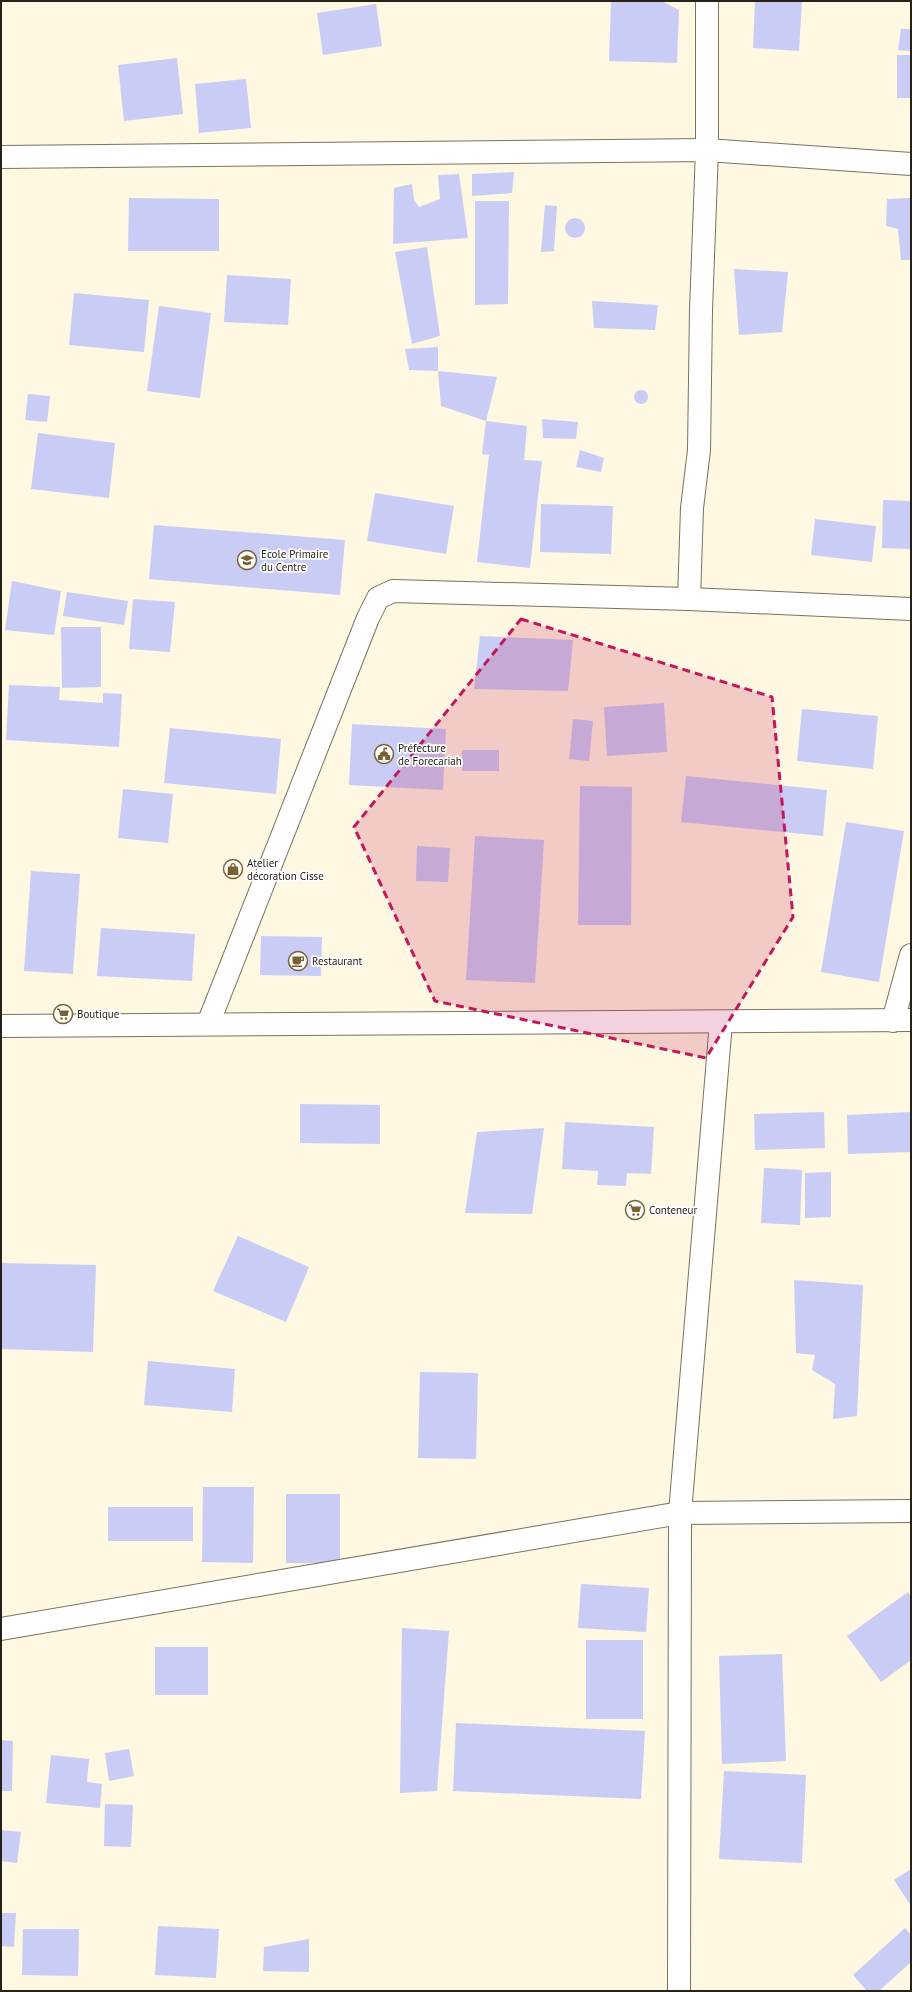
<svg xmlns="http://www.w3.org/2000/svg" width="912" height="1992" font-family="'PT Sans',sans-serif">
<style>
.building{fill:#c9cdf5}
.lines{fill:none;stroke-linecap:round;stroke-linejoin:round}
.minor-casing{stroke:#7b725a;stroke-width:24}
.tertiary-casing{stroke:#7b725a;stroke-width:24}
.minor{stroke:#fff;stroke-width:22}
.tertiary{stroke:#fff;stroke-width:22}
.marked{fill:#c2185b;fill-opacity:0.2;stroke:#c2185b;stroke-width:3;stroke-dasharray:8 5;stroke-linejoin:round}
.labels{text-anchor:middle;stroke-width:3.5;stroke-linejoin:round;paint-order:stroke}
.poi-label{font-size:11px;fill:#262218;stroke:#fff;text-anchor:start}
</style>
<rect width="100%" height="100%" fill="#fef7e1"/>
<g class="building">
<path d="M611,1H662L679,10L677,63L609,61Z"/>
<path d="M755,1H802L799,51L753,48Z"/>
<path d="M376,4L382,46L323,55L317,13Z"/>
<path d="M901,29H911V51L898,50Z"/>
<rect x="897" y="55" width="14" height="43"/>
<path d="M177,58L183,114L124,121L118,65Z"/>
<path d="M246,79L251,128L199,133L195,84Z"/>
<path d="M514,172L512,193L472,196V174Z"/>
<path d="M459,174L468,238L393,244L394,188L412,184L414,200L419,207L440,199L438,175Z"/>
<path d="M129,198L219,199V251H128Z"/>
<path d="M911,198V260H901L898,229L886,226L887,199Z"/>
<path d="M475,201H509L508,304L475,305Z"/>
<path d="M545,205L557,206L554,251L541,252Z"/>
<circle cx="575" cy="228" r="10"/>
<path d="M427,247L440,336L412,344L395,252Z"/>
<path d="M734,269L788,272L782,332L739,335Z"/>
<path d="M227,275L291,279L288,325L224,322Z"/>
<path d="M74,293L149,300L144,352L69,345Z"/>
<path d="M592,301L658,305L655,330L594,328Z"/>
<path d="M159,306L211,313L200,398L147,391Z"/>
<path d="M438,347V371L409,370L405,349Z"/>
<path d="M438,371L497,377L486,421L441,406Z"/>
<circle cx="641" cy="397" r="7"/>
<path d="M28,394L50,396L47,422L25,420Z"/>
<path d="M542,419L578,422L576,439L543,438Z"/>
<path d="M486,421L527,426L524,460L542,461L530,568L477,562L489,455L482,454Z"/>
<path d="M38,433L115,443L109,498L31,489Z"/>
<path d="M580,450L604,458L601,472L576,467Z"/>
<path d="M375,493L454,506L446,554L367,541Z"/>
<path d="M883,500L911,501V549L882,548Z"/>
<path d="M541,504L613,506L611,554L540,552Z"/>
<path d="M815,519L876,526L872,562L811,555Z"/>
<path d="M154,525L345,540L340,595L149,579Z"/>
<path d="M12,581L61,591L54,635L5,630Z"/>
<path d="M67,592L128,601L124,625L63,616Z"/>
<path d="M133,599L175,602L170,652L129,649Z"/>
<path d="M61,627H101V687L62,688Z"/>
<path d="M480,636L573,640L568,691L474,689Z"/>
<path d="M9,685L60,687L59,700L103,703V693L122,694L119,747L6,740Z"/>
<path d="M664,703L667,752L607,756L604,707Z"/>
<path d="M802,709L878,716L873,769L797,761Z"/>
<path d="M573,719L593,721L589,761L569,759Z"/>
<path d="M352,724L446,729L443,790L349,785Z"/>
<path d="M170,728L281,739L276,794L164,783Z"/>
<rect x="462" y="750" width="37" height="21"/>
<path d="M686,776L827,790L823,836L681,822Z"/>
<path d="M580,786L632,787L631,925H578Z"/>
<path d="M123,789L173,794L168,843L118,838Z"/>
<path d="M846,822L904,831L879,982L821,972Z"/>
<path d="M475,836L544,840L535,983L466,980Z"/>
<path d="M417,846L450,848L448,882L416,881Z"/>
<path d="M31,871L80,874L73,974L24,971Z"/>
<path d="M101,928L195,934L192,981L97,976Z"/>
<path d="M261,936L322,937L321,976L260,975Z"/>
<path d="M300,1104L380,1105V1144L300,1143Z"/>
<path d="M824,1112L825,1148L755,1150L754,1114Z"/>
<path d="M911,1112V1152L848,1154L847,1115Z"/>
<path d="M565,1122L654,1127L651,1174L627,1173L626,1186L597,1185L598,1171L562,1169Z"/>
<path d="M544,1128L532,1214L465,1213L477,1132Z"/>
<path d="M764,1168L802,1170L800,1225L761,1223Z"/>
<path d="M831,1172V1217L805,1218V1173Z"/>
<path d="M238,1236L309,1267L286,1322L213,1291Z"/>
<path d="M1,1263L96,1265L93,1352L1,1349Z"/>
<path d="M794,1280L863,1285L857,1416L833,1419L835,1384L812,1370L815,1355L796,1353Z"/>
<path d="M148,1361L235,1369L232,1412L144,1405Z"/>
<path d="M420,1372L478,1373L476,1459L418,1458Z"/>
<path d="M203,1487H254L253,1563L202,1562Z"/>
<rect x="286" y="1494" width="54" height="69"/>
<rect x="108" y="1507" width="85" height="34"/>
<path d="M581,1584L649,1588L646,1632L578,1628Z"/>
<path d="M908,1592L911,1597V1660L881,1682L847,1636Z"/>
<path d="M402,1628L449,1631L437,1791L400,1793Z"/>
<rect x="586" y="1640" width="57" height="79"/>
<rect x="155" y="1647" width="53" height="48"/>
<path d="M782,1654L786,1761L722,1764L719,1656Z"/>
<path d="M456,1723L645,1731L641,1799L453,1791Z"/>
<path d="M1,1740L13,1741L12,1791H1Z"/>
<path d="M129,1749L134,1776L109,1781L105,1753Z"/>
<path d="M51,1755L89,1759L87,1782L102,1784L100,1808L46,1803Z"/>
<path d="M724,1771L806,1775L802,1863L719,1859Z"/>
<path d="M105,1804L133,1805L131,1847L104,1846Z"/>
<path d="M1,1830L21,1832L17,1863L1,1861Z"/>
<path d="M911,1869V1906L894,1880Z"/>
<path d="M1,1913H16L14,1947L1,1946Z"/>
<path d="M158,1926L219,1929L216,1978L155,1975Z"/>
<path d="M905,1928L911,1935V1962L879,1991H867L853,1975Z"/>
<path d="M23,1929H79L78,1976L22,1975Z"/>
<path d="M309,1939V1972L263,1971L264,1947Z"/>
</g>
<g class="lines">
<defs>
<g id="minor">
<path d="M1,157L707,150L911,164"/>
<path d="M689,599L692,508L699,450L701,310L707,150V1"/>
<path d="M893,1021L911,955"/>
<path d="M208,1024L368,618L378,598L393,591L689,599L911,609"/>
<path d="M1,1629L680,1513L911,1511"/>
<path d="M679,1991L680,1513L721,1022"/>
</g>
<path id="tertiary" d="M1,1026L911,1020"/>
</defs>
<use href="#minor" class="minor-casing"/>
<use href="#tertiary" class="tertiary-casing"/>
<use href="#minor" class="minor"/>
<use href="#tertiary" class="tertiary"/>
</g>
<path class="marked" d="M521,619L772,697L793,917L706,1058L435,1001L354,827Z"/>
<defs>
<symbol id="school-ring" viewBox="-11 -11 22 22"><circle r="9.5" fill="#fff" stroke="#7b6032" stroke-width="1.5"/><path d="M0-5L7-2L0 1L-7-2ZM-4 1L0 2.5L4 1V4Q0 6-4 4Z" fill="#7b6032"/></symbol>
<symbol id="civic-ring" viewBox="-11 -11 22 22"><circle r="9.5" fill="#fff" stroke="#7b6032" stroke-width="1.5"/><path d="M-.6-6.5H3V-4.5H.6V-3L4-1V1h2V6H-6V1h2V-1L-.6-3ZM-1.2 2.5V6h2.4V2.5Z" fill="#7b6032"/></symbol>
<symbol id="shop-ring" viewBox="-11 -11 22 22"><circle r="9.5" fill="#fff" stroke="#7b6032" stroke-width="1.5"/><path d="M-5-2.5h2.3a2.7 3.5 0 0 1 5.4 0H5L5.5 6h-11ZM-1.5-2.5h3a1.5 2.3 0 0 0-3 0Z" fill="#7b6032"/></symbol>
<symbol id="cafe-ring" viewBox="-11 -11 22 22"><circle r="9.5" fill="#fff" stroke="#7b6032" stroke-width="1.5"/><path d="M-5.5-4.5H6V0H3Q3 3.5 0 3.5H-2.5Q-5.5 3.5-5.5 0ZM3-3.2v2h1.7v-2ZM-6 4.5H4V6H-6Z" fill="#7b6032"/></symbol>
<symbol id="supermarket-ring" viewBox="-11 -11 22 22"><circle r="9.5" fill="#fff" stroke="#7b6032" stroke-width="1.5"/><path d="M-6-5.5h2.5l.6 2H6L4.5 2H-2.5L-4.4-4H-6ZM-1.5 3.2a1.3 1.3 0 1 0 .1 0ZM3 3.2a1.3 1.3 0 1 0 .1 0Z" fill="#7b6032"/></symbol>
</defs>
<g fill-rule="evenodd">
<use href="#school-ring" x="236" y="549" width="22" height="22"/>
<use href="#civic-ring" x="373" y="743" width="22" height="22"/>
<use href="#shop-ring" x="222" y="858" width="22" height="22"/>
<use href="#cafe-ring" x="287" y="950" width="22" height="22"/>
<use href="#supermarket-ring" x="52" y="1003" width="22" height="22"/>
<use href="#supermarket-ring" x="624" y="1199" width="22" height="22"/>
</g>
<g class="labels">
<g class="poi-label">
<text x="261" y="558">Ecole Primaire<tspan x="261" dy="13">du Centre</tspan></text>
<text x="398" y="752">Préfecture<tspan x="398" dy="13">de Forecariah</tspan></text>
<text x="247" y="867">Atelier<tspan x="247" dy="13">décoration Cisse</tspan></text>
<text x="312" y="965">Restaurant</text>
<text x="77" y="1018">Boutique</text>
<text x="649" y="1214">Conteneur</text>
</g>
</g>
<rect width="912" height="1992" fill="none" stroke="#262218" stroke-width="4"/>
</svg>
